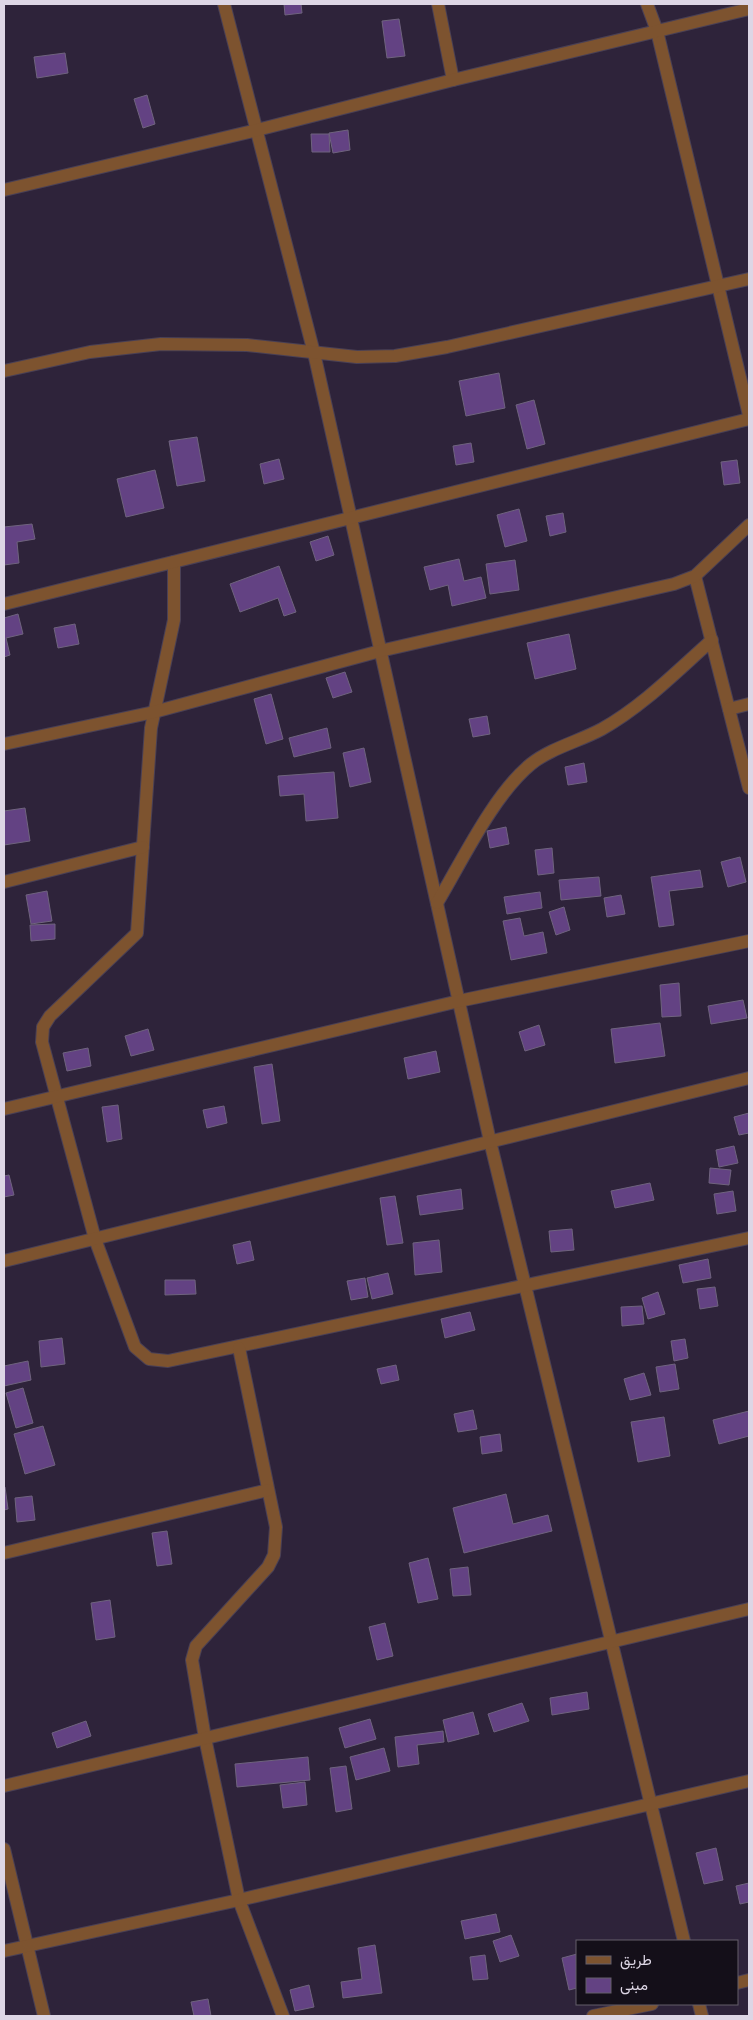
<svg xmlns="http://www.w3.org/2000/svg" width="753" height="2020" font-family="'Alegreya Sans',Vazirmatn,sans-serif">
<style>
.building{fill:#634283;stroke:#6f637e}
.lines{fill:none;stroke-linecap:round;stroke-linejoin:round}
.minor-casing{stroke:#4a4055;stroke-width:14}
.minor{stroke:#7d532f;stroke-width:12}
</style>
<rect width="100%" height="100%" fill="#2e233a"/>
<g class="building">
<path d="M284,4H301L302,13L285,15Z"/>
<path d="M399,19L405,56L387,58L382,21Z"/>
<path d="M65,53L68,73L37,78L34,57Z"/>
<path d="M147,95L155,124L143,128L134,99Z"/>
<path d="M348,130L350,150L333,153L329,133Z"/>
<path d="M311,134H329L330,152H312Z"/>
<path d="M499,373L505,408L466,416L459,381Z"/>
<path d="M534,400L545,444L527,449L516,405Z"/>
<path d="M197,437L205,481L177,486L169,441Z"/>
<path d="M471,443L474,462L456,465L453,446Z"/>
<path d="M279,459L284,479L264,484L260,464Z"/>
<path d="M737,460L740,483L724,485L721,462Z"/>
<path d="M155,470L164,508L126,517L117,479Z"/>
<path d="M519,509L527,541L505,547L497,515Z"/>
<path d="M563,513L566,532L550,536L546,516Z"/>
<path d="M32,524L35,539L17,542L19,563L4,565V527Z"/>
<path d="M328,536L334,555L316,561L310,542Z"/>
<path d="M459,559L464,581L481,577L486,598L452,606L448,585L430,590L424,567Z"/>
<path d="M515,560L519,590L490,594L486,564Z"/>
<path d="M279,566L296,612L284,616L278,598L240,612L230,584Z"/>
<path d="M18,614L23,634L6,638L10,655L4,657V618Z"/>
<path d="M75,624L79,644L58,648L54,628Z"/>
<path d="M569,634L576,669L535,679L527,643Z"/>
<path d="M345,672L352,692L333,698L326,678Z"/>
<path d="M271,694L283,739L266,744L254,699Z"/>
<path d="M487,716L490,734L473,737L469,719Z"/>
<path d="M327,728L331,748L294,757L289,738Z"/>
<path d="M364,748L371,782L350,787L343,753Z"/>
<path d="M584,763L587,782L568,785L565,767Z"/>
<path d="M334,772L338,818L306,821L304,794L280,796L278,776Z"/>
<path d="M25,808L30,841L4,845V811Z"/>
<path d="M506,827L509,844L490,848L487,831Z"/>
<path d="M552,848L554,873L538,875L535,850Z"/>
<path d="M740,857L746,882L728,887L721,862Z"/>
<path d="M700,870L703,887L669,891L674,925L659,927L651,877Z"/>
<path d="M599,877L601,896L561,900L559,880Z"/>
<path d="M47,891L52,921L31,924L26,895Z"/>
<path d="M540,892L542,908L507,914L504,897Z"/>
<path d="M621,895L625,914L607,917L604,898Z"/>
<path d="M564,907L570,930L556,935L549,912Z"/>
<path d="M520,918L524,936L543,932L547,953L511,960L503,921Z"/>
<path d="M55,924V939L31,941L30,925Z"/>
<path d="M679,983L681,1016L662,1017L660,985Z"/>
<path d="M743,1000L747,1018L711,1024L708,1006Z"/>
<path d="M660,1023L665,1056L615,1063L611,1029Z"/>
<path d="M539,1025L545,1045L525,1051L519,1032Z"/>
<path d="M148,1029L154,1050L131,1056L125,1036Z"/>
<path d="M88,1048L91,1066L67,1071L63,1053Z"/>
<path d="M436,1051L440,1072L408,1079L404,1058Z"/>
<path d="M272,1064L280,1121L262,1124L254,1067Z"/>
<path d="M118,1105L122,1139L107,1142L102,1107Z"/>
<path d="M224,1106L227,1123L207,1128L203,1110Z"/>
<path d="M749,1113V1133L739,1135L734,1117Z"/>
<path d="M734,1146L738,1163L719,1167L716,1150Z"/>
<path d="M710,1168L731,1170L729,1185L709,1183Z"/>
<path d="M9,1175L14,1195L4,1197V1176Z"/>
<path d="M650,1183L654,1200L615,1208L611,1191Z"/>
<path d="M461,1189L463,1209L420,1215L417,1196Z"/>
<path d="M733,1191L736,1211L717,1214L714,1194Z"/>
<path d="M395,1196L403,1243L387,1245L380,1198Z"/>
<path d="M572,1229L574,1250L551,1252L549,1231Z"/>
<path d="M439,1240L442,1272L415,1275L413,1243Z"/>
<path d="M250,1241L254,1260L237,1264L233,1245Z"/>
<path d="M708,1259L711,1278L683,1283L679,1265Z"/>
<path d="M388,1273L393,1294L372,1299L367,1278Z"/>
<path d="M365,1278L368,1297L351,1300L347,1281Z"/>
<path d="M165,1280H195L196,1294L165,1295Z"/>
<path d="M715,1287L718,1306L700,1309L697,1289Z"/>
<path d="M658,1292L665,1314L648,1319L642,1298Z"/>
<path d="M642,1306L644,1324L622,1326L621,1307Z"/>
<path d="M470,1312L475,1330L445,1338L441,1319Z"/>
<path d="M62,1338L65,1364L41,1367L39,1341Z"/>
<path d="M685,1339L688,1358L674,1361L671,1341Z"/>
<path d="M28,1361L31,1380L4,1386V1366Z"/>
<path d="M675,1364L679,1389L660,1392L656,1367Z"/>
<path d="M396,1365L399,1380L381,1384L377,1369Z"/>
<path d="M644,1373L651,1395L630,1400L624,1379Z"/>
<path d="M23,1388L33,1423L16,1428L6,1393Z"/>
<path d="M473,1410L477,1429L458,1432L454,1414Z"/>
<path d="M749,1411V1436L719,1444L713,1420Z"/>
<path d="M664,1417L670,1456L638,1462L631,1422Z"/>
<path d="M43,1426L55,1465L25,1474L14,1434Z"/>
<path d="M500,1434L502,1451L482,1454L480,1437Z"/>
<path d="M5,1487L8,1509L4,1510V1488Z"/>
<path d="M506,1494L513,1524L548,1515L552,1531L464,1553L453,1508Z"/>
<path d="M32,1496L35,1520L17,1522L15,1498Z"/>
<path d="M167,1531L172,1564L157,1566L152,1533Z"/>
<path d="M428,1558L438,1599L418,1603L409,1563Z"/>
<path d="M468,1567L471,1595L453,1596L450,1569Z"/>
<path d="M110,1600L115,1637L96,1640L91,1603Z"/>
<path d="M385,1623L393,1656L377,1660L369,1627Z"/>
<path d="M587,1692L589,1709L552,1715L550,1698Z"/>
<path d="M522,1703L529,1721L494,1732L488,1714Z"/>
<path d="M473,1712L479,1734L448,1742L443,1720Z"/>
<path d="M370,1719L376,1739L345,1748L339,1728Z"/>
<path d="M86,1721L91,1736L57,1748L52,1733Z"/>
<path d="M443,1731L444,1742L417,1745L419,1764L398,1767L395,1737Z"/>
<path d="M384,1748L390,1771L356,1780L350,1757Z"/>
<path d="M308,1757L310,1780L237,1787L235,1764Z"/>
<path d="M346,1766L352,1809L336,1812L330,1768Z"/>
<path d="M305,1782L307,1805L283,1808L280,1785Z"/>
<path d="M716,1848L723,1880L704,1884L696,1853Z"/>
<path d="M749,1883V1902L740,1904L736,1886Z"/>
<path d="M496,1914L500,1932L465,1939L461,1921Z"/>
<path d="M511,1935L519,1956L500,1962L493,1941Z"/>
<path d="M375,1945L382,1993L343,1998L341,1982L362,1979L358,1948Z"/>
<path d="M577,1954V1988L569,1990L562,1958Z"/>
<path d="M485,1955L488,1979L473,1980L470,1957Z"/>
<path d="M309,1985L314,2007L295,2011L290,1990Z"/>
<path d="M208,1999L211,2016H194L191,2002Z"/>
</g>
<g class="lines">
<defs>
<g id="minor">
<path d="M224,4L314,353L490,1141L684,1941"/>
<path d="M438,4L453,80"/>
<path d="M647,4L657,31L749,415"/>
<path d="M4,190L257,130L453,80L749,9"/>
<path d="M4,371L90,352L161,344L247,345L357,357L395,356L447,347L749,279"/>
<path d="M174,562V620L151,728L137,933L50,1016L43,1027L42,1042L95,1239L135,1347L149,1359L168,1361L749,1238"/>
<path d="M695,576L749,788"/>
<path d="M4,604L749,419"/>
<path d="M729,709L749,704"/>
<path d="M4,744L154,712L380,651L674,584L695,576L749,525"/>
<path d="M4,882L143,847"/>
<path d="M437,903C462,861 494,794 531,764C551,748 580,741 602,729C643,706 677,671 712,640"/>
<path d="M4,1109L459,1001L749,941"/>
<path d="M4,1261L749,1078"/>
<path d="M239,1348L276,1527L274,1555L268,1567L196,1646L192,1660L205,1738L239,1900L283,2016"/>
<path d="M4,1553L268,1490"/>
<path d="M4,1786L749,1609"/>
<path d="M4,1849L44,2016"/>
<path d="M4,1951L239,1900L749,1781"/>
<path d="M737,1983L749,1980"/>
<path d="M699,2004L702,2016"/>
<path d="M593,2016L652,2004"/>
</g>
</defs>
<use href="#minor" class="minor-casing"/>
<use href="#minor" class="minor"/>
</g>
<rect width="753" height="2020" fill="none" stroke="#ddd6e5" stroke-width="10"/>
<rect x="576" y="1940" width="162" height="65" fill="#140f19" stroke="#645f6b"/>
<rect x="586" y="1956" width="25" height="8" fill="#7d532f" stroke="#645f6b"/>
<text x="620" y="1965" font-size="15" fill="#ddd6e5">طريق</text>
<rect x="586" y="1978" width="25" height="15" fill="#634283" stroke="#645f6b"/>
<text x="620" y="1990" font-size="15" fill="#ddd6e5">مبنى</text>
</svg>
